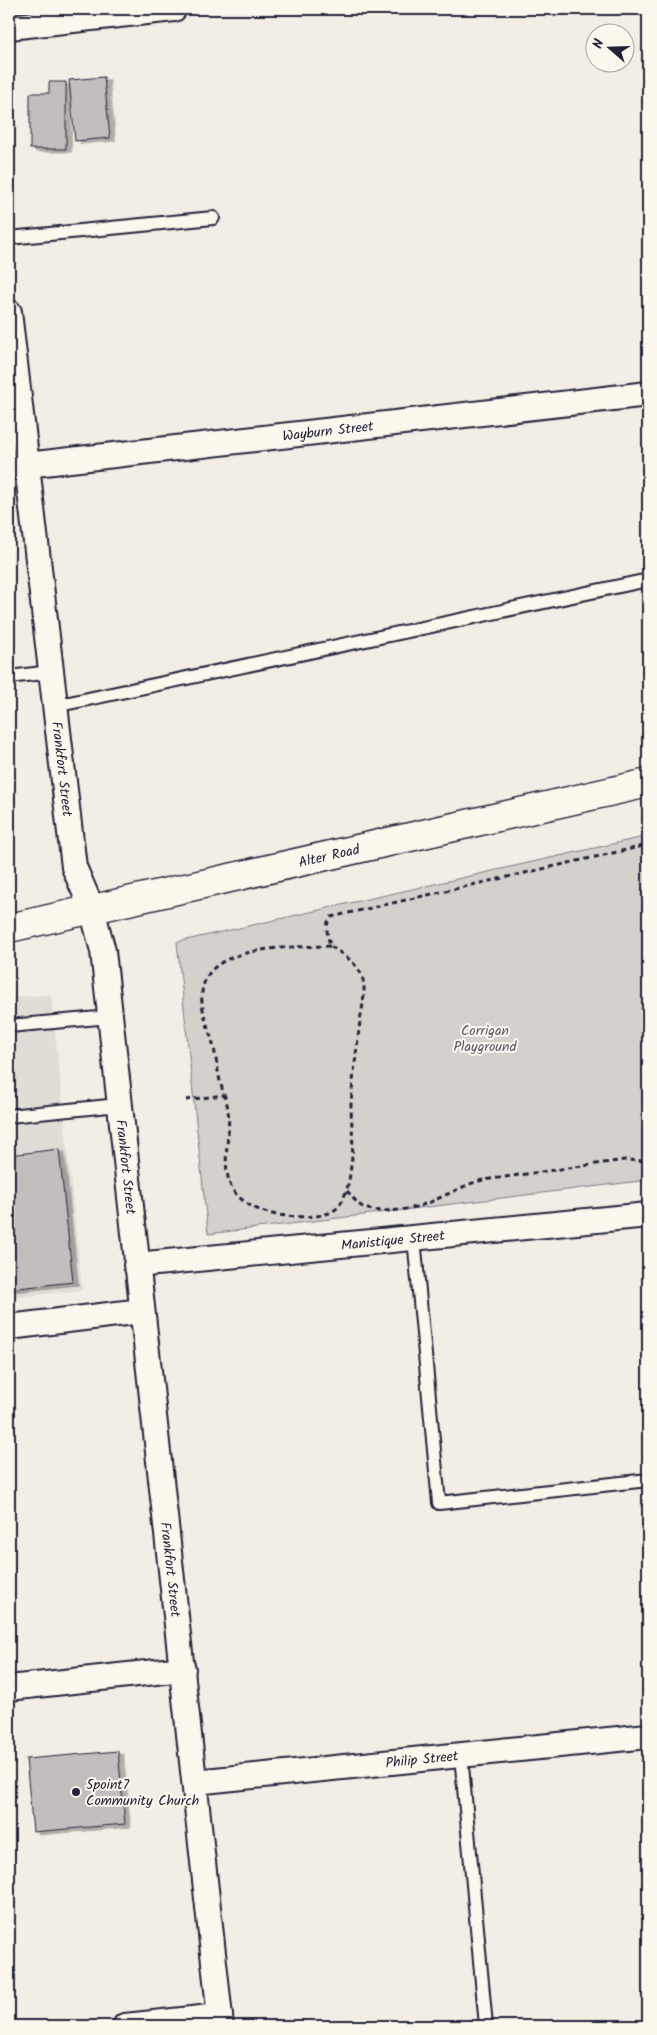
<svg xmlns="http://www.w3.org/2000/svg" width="657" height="2035" font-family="Kalam,sans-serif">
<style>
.built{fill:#e0dcd6}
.green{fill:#d4d1cc;stroke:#7b7a84}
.building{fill:#c2bebe;stroke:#22223b;filter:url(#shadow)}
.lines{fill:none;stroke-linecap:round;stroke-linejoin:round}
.lane-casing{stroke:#22223b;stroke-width:16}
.street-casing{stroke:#22223b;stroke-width:28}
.secondary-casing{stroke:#22223b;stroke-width:31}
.path{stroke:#22223b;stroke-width:3;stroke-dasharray:5 4;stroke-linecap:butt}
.lane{stroke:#fbf7ec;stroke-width:12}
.street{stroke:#fbf7ec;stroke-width:24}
.secondary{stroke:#fbf7ec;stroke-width:28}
.poi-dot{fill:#22223b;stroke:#fbf7ec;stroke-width:2}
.labels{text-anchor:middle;stroke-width:4;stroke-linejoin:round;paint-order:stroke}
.street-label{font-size:14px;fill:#22223b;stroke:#fbf7ec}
.park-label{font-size:14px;fill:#575766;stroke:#fbf7ec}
.poi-label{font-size:14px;fill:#22223b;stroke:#fbf7ec;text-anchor:start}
</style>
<defs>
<filter id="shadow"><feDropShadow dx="5.5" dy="3" stdDeviation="0" flood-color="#0004"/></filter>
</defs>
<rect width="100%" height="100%" fill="#f2eee5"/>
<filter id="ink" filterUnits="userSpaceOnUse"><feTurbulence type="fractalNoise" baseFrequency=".02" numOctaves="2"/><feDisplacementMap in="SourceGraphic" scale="10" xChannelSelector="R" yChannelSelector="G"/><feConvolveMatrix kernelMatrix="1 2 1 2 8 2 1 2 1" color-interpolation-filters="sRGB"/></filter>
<g filter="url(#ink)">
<path class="built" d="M51,994L82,1290L9,1298V998Z"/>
<path class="green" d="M648,836V1180L208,1234L177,942Z"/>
<g class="building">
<path d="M104,77L110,138L75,141L69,80Z"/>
<path d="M49,82H66V149H30V93H49Z"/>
<path d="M59,1149L73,1282L9,1289V1155Z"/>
<path d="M118,1751L125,1824L33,1832L26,1759Z"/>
</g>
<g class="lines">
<defs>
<g id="lane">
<path d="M9,238L213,218"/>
<path d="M9,677L51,672"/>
<path d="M55,706L648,580"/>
<path d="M9,1026L110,1017"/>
<path d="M9,1116L119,1105"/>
<path d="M414,1238L439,1503L648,1480"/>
<path d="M461,1755L486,2026"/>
</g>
<g id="street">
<path d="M9,27L174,9"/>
<path id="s1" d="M9,312L74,867L92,909L103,951C141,1309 183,1668 221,2026"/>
<path id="s2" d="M9,467L648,394"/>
<path id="s3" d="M136,1265L648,1215"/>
<path d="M9,1327L142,1311"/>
<path d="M9,1688L183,1669"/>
<path id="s4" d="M195,1782L648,1736"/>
<path d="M125,2026L220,2016"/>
</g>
<g id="secondary">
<path id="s5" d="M9,928L648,783"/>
</g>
</defs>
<use href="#lane" class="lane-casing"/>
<use href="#street" class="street-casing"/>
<use href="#secondary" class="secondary-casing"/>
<g class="path">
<path d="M330,946C299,947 227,945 208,975C194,997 207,1021 213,1044C216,1056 217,1068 220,1081C222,1090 227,1100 228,1110C231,1134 222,1157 229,1181C233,1197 253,1209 268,1213C284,1217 326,1221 338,1207C349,1193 350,1174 352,1157C354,1142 351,1120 351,1104C353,1076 357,1049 360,1021C362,1009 366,992 363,980C360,964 342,954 330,946C328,936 324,925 331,917L648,845"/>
<path d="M186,1100L224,1095"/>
<path d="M347,1191C352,1196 357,1204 363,1207C375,1214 406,1210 419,1206C442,1199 461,1185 483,1180L625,1160L648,1161"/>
</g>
<use href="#lane" class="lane"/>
<use href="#street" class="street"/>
<use href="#secondary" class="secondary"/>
</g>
</g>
<circle class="poi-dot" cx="76" cy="1792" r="5"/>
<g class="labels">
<g class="street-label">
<text dy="5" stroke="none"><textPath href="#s2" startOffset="321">Wayburn Street</textPath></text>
<text dy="5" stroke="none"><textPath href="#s1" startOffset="460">Frankfort Street</textPath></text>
<text dy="5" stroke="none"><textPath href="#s5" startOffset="328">Alter Road</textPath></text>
<text dy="5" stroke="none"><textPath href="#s1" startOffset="865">Frankfort Street</textPath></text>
<text dy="5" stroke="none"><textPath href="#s3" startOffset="258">Manistique Street</textPath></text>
<text dy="5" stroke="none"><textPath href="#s1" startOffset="1270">Frankfort Street</textPath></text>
<text dy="5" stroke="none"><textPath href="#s4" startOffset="228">Philip Street</textPath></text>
</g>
<g class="park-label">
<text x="485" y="1035">Corrigan<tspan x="485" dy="16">Playground</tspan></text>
</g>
<g class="poi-label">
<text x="86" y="1789">5point7<tspan x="86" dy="16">Community Church</tspan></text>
</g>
</g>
<rect width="657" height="2035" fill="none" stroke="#fbf7ec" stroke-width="30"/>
<rect x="15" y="15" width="627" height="2005" fill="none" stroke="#22223b" stroke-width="2" filter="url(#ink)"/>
<g transform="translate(610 48) rotate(290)"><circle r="24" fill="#fbf7ec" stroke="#a4a2a5"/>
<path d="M0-4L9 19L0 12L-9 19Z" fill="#22223b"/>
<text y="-8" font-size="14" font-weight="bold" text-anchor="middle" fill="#22223b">N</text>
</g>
</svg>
